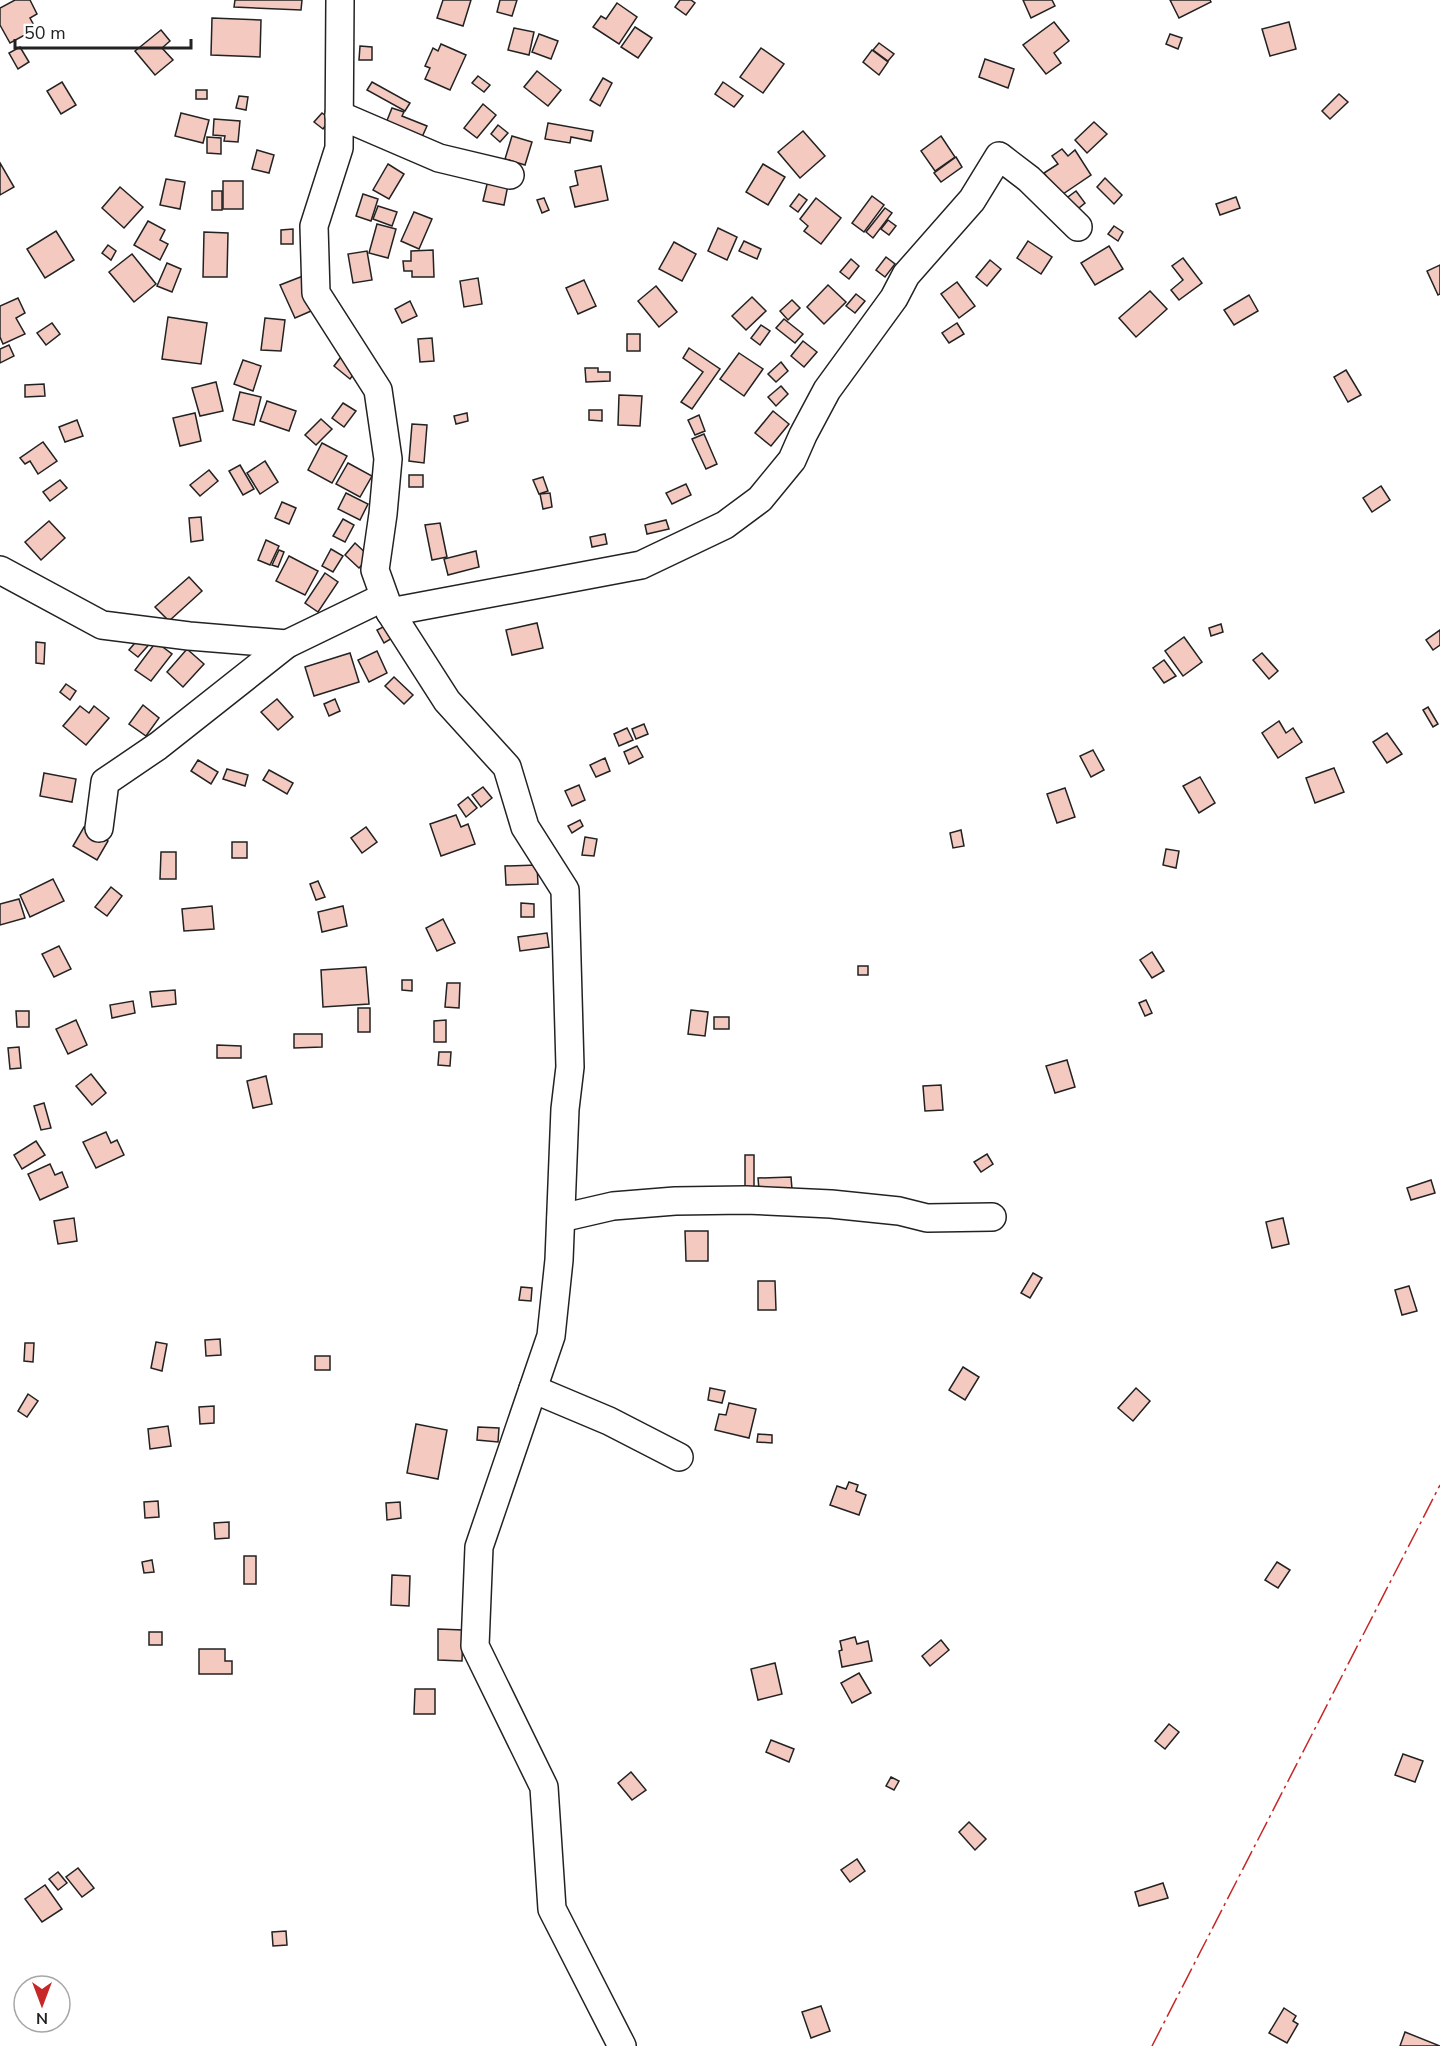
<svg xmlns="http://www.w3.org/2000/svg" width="1440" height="2046" font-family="'Nunito Sans',sans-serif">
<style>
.building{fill:#f3c9c0;stroke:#222;stroke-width:1.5}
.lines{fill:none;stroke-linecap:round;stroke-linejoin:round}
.minor-casing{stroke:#222;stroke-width:30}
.minor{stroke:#fff;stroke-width:27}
.power{stroke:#c62828;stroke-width:1.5;stroke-dasharray:21 4.5 3 4.5;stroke-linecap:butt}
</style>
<rect width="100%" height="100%" fill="#fff"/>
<g class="building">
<path d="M15,0H30L37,14L30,18L36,29L10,43L0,25V8Z"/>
<path d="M235,0H302L301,10L234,7Z"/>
<path d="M443,0H471L463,26L437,18Z"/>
<path d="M500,0H517L512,16L497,12Z"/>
<path d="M680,0H691L695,3L686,15L675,7Z"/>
<path d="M1023,0H1052L1055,6L1031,18Z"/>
<path d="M1170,0H1210L1211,2L1179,18Z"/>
<path d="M617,3L637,17L619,44L593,27L601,16L606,19Z"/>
<path d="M212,18L261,20L260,57L211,55Z"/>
<path d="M1054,22L1069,41L1054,53L1061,63L1046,74L1023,45Z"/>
<path d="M1289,22L1296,49L1270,56L1262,29Z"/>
<path d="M635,27L652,38L638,58L621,47Z"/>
<path d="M514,28L534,32L529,55L508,50Z"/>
<path d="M161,30L170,41L162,48L173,60L155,75L135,51Z"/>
<path d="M539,34L558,41L551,59L532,52Z"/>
<path d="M1170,34L1182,38L1178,49L1166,44Z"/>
<path d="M879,43L894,54L888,61L873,50Z"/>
<path d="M441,44L466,55L450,90L425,79L430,68L425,66L433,48L438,51Z"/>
<path d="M360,46L372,47V60H359Z"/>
<path d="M20,47L29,62L18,69L9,53Z"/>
<path d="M761,48L784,64L763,93L740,77Z"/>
<path d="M872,50L888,62L879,75L863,62Z"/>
<path d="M985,59L1014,69L1008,88L979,77Z"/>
<path d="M537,71L561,90L548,106L524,87Z"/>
<path d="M478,76L490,85L484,92L472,83Z"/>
<path d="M603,78L612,83L600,106L590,100Z"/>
<path d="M62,82L76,105L61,114L47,91Z"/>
<path d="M372,82L410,103L405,111L367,90Z"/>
<path d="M723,82L743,96L734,107L715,94Z"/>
<rect x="196" y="90" width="11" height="9"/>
<path d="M1339,94L1348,102L1330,119L1322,111Z"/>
<path d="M239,96L248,97L246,110L236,108Z"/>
<path d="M483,104L496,115L477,138L464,128Z"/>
<path d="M392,108L404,112L402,116L427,126L422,137L386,123Z"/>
<path d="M181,113L209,120L203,143L175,136Z"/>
<path d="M322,113L330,119L323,129L314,122Z"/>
<path d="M214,119L240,121L238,142L224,141L225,136L213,135Z"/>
<path d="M1094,122L1107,134L1087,153L1075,140Z"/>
<path d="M548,123L593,131L591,141L571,137L570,143L545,139Z"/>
<path d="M498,125L508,133L500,142L491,134Z"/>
<path d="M803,131L825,156L800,178L778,152Z"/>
<path d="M512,136L532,142L525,165L505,159Z"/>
<path d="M941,136L955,157L935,171L921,151Z"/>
<path d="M207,137L221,138V154L207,153Z"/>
<path d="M1062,149L1068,156L1075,150L1091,175L1060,196L1044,173L1058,164L1052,156Z"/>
<path d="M257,150L274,155L269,173L252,169Z"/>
<path d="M956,157L962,167L941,182L934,173Z"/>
<path d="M0,163L14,187L0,195Z"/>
<path d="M388,164L404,174L389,199L373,190Z"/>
<path d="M763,164L785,177L768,205L746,192Z"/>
<path d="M601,166L608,200L575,207L570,187L578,185L575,171Z"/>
<path d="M489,176L509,180L504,205L483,201Z"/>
<path d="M1105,178L1122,195L1114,204L1097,187Z"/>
<path d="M166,179L185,182L180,209L160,205Z"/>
<rect x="223" y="181" width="20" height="28"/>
<path d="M120,187L143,207L124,228L102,208Z"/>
<rect x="212" y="191" width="10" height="19"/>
<path d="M1076,191L1085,203L1074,212L1064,200Z"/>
<path d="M363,194L378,199L371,221L356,216Z"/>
<path d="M799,194L807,200L798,212L790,206Z"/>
<path d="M872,196L884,205L864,232L852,223Z"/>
<path d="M1236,197L1240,208L1220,215L1216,204Z"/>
<path d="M544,198L549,210L542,213L537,200Z"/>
<path d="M816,198L841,218L821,244L804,231L808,226L800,219Z"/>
<path d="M378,206L397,212L392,226L373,219Z"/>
<path d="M885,208L892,213L873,238L866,232Z"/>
<path d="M414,212L432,219L419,249L401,241Z"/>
<path d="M888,220L896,226L889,235L881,229Z"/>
<path d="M148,221L165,230L160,240L168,244L160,260L134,245Z"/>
<path d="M377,224L396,229L388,258L369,253Z"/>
<path d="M1114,226L1123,232L1118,241L1108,234Z"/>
<path d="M718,228L737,237L727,260L708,251Z"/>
<path d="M293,229V244H281V230Z"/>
<path d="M56,231L74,260L45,278L27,249Z"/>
<path d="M204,232L228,233L227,277H203Z"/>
<path d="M744,241L761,249L757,259L739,251Z"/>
<path d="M1028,241L1052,257L1041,274L1017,258Z"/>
<path d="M674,242L696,254L682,281L659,269Z"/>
<path d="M108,245L116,251L111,260L102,253Z"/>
<path d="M1109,246L1123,269L1095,285L1081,263Z"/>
<path d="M433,250L434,277H412V271H404L403,261H411V251Z"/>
<path d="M367,251L372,280L353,283L348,254Z"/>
<path d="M132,254L156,284L134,302L109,272Z"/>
<path d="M886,257L895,264L885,277L876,270Z"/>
<path d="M1183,258L1202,283L1179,300L1171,290L1183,280L1172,266Z"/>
<path d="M851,259L859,266L849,279L840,272Z"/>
<path d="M990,260L1001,269L987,286L976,277Z"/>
<path d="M167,263L181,269L172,292L157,286Z"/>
<path d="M1440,265V294L1438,295L1427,271Z"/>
<path d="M303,276L318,308L295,318L280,285Z"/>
<path d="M478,278L482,304L464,307L460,281Z"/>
<path d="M584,280L596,306L578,314L566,288Z"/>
<path d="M957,282L975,306L959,318L941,294Z"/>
<path d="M828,285L846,302L824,324L807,307Z"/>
<path d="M656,286L677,312L659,327L638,301Z"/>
<path d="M1150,291L1167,309L1136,337L1119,318Z"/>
<path d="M856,294L865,301L855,313L846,306Z"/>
<path d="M1249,295L1258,311L1234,325L1224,310Z"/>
<path d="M752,297L766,311L746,330L732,316Z"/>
<path d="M18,298L25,313L16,318L25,334L3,344L0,337V306Z"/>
<path d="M792,300L800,308L788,320L780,311Z"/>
<path d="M410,301L417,316L402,323L395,309Z"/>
<path d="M168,317L207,323L201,364L162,359Z"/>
<path d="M265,318L285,320L281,351L261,350Z"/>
<path d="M784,319L803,334L795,343L776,328Z"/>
<path d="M52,323L60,334L46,345L37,333Z"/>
<path d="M957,323L964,334L949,343L942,333Z"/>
<path d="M761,325L770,331L760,345L751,338Z"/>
<rect x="627" y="334" width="13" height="17"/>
<path d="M432,338L434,361L420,362L418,339Z"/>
<path d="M803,341L817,352L804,367L791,356Z"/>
<path d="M9,345L14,356L0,363V349Z"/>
<path d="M689,348L720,369L692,409L681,402L703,372L683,358Z"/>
<path d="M344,353L361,365L350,379L334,366Z"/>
<path d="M739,353L763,369L744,396L720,379Z"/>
<path d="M243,360L261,366L253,391L234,384Z"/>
<path d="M781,362L788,371L776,382L768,374Z"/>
<path d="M585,368H598V372H610V381L586,382Z"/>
<path d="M1346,370L1361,395L1348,402L1334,377Z"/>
<path d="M216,382L223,411L200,416L192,388Z"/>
<path d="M44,384L45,396L25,397V385Z"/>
<path d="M781,386L788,394L776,406L768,397Z"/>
<path d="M240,392L261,397L254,425L233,420Z"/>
<path d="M619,395L642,396L640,426L618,425Z"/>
<path d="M267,401L296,411L289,431L260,421Z"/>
<path d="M343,403L356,411L344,427L332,418Z"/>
<path d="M589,410H602V421L589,420Z"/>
<path d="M773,411L789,424L771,446L755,433Z"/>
<path d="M195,413L201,441L180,446L173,418Z"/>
<path d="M467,413L468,421L456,424L454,416Z"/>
<path d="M699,415L705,431L695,435L688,420Z"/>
<path d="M321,419L332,429L316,445L305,435Z"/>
<path d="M77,420L83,436L65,442L59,427Z"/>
<path d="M412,424L427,425L424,463L409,461Z"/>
<path d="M704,434L717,464L706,469L692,439Z"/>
<path d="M43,442L57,461L38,474L30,461L25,464L20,458Z"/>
<path d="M322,443L347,456L332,483L308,470Z"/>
<path d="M265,461L278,482L260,494L247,473Z"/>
<path d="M348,463L372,476L360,497L336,484Z"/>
<path d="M240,465L254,489L243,495L229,471Z"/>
<path d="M209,470L218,481L200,496L190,485Z"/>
<rect x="409" y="475" width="14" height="12"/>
<path d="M543,477L548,491L539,494L533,480Z"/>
<path d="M60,480L67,488L50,501L43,492Z"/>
<path d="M686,484L691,495L672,504L666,493Z"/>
<path d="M1381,486L1390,500L1372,512L1363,498Z"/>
<path d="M346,493L368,504L360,520L338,509Z"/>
<path d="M550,493L552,507L543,509L540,494Z"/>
<path d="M282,502L296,508L289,524L275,518Z"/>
<path d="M201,517L203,540L191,542L189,518Z"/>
<path d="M343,519L354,525L345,542L333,536Z"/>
<path d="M666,520L669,529L647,534L645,525Z"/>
<path d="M49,521L65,538L41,560L25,542Z"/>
<path d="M440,523L447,557L432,560L425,525Z"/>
<path d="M605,534L607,544L592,547L590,537Z"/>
<path d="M266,540L279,546L270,565L258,560Z"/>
<path d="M355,543L370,557L359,568L345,555Z"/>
<path d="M331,549L343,556L333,572L322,566Z"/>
<path d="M279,550L284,552L278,567L272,565Z"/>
<path d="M476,551L479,567L448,575L444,559Z"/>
<path d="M289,556L318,571L305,595L276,581Z"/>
<path d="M325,573L338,582L318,612L305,603Z"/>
<path d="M189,577L202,591L169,621L155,607Z"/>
<path d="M537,623L543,648L512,655L506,630Z"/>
<path d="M1221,624L1223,632L1211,636L1209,628Z"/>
<path d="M387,625L394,637L384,643L377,630Z"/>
<path d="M1440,630V645L1433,650L1426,640Z"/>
<path d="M144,632L153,640L138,657L129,650Z"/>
<path d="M1184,637L1202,662L1183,676L1165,651Z"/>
<path d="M36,642L45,643L44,664L36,663Z"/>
<path d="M156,642L172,654L151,681L135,670Z"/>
<path d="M187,649L204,664L183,687L167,672Z"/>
<path d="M377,651L387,673L369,682L358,660Z"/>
<path d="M350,653L359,682L314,696L305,667Z"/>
<path d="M1262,653L1278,671L1269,679L1253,660Z"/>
<path d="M1164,660L1176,676L1164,683L1153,668Z"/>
<path d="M394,677L413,695L404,704L385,686Z"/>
<path d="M66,684L76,691L70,700L60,692Z"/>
<path d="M277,699L293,717L278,730L261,712Z"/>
<path d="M335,699L340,711L329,716L324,704Z"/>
<path d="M143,705L159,718L146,736L129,724Z"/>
<path d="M80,706L89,713L94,706L109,718L86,745L63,726Z"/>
<path d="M1428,707L1438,724L1433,727L1423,710Z"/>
<path d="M1279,721L1286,733L1293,728L1302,742L1278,758L1262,733Z"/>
<path d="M644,724L648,734L636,739L632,729Z"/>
<path d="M627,728L633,740L619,746L614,734Z"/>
<path d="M1387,733L1402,754L1387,763L1373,742Z"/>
<path d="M637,746L643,757L629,764L624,752Z"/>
<path d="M1093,750L1104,770L1091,777L1080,756Z"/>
<path d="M605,758L610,771L596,777L590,765Z"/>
<path d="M198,760L218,772L211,784L191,771Z"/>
<path d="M1334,768L1344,792L1315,803L1306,778Z"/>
<path d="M227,769L248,775L245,786L223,779Z"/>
<path d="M269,770L293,783L287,794L263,780Z"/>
<path d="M44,773L76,779L72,802L40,796Z"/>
<path d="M1200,777L1215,803L1199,813L1183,786Z"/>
<path d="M579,785L585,800L572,806L565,791Z"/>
<path d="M483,787L492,798L481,807L472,795Z"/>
<path d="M1065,788L1075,817L1057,823L1047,794Z"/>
<path d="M468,797L477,808L466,817L458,805Z"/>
<path d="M456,815L461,827L468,824L475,844L441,856L430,824Z"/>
<path d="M580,820L583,826L572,833L568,826Z"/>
<path d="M84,827L108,841L97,860L73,846Z"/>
<path d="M366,827L377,842L362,853L351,838Z"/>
<path d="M961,830L964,846L953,848L950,833Z"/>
<path d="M585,837L597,839L594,856L582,855Z"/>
<rect x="232" y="842" width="15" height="16"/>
<path d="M1166,849L1179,851L1176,868L1163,865Z"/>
<path d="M161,852H176V879H160Z"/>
<path d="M537,865L538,884L506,885L505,866Z"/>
<path d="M53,879L64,901L30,917L20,895Z"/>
<path d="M318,881L325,897L316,900L310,884Z"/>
<path d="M111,887L122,896L107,916L95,907Z"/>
<path d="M19,899L25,918L0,925V904Z"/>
<path d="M521,903L534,904V917H521Z"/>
<path d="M212,906L214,929L184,931L182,909Z"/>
<path d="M343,906L347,926L322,932L318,912Z"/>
<path d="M443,919L455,943L437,951L426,928Z"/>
<path d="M547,933L549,947L520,951L518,937Z"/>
<path d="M59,946L71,969L54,977L42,954Z"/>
<path d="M1152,952L1164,971L1152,978L1140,960Z"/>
<rect x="858" y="966" width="10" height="9"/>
<path d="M366,967L369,1004L323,1007L321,970Z"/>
<path d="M402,980H412V991L402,990Z"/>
<path d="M447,983H460L459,1008L445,1007Z"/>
<path d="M175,990L176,1004L152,1007L150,992Z"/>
<path d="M1146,1000L1152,1013L1145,1016L1139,1003Z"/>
<path d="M133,1001L135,1013L112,1018L110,1005Z"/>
<rect x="358" y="1008" width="12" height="24"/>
<path d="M691,1010L708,1012L705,1036L688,1034Z"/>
<path d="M16,1011H29V1027H17Z"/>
<rect x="714" y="1017" width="15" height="12"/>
<path d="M76,1020L87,1045L68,1054L56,1029Z"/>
<path d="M446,1020V1042H434V1021Z"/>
<path d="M294,1034H322V1047L294,1048Z"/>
<path d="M217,1045L241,1046V1058H217Z"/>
<path d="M19,1047L21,1068L10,1069L8,1048Z"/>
<path d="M439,1052H451L450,1066L438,1065Z"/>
<path d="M1067,1060L1075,1087L1055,1093L1046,1066Z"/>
<path d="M91,1074L106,1093L92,1105L76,1086Z"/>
<path d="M266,1076L272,1104L253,1108L247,1081Z"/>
<path d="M941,1085L943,1110L925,1111L923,1086Z"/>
<path d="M44,1103L51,1128L41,1130L34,1106Z"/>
<path d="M106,1132L111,1143L117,1140L124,1155L96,1168L83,1142Z"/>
<path d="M36,1141L45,1155L22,1169L14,1155Z"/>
<path d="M987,1154L993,1164L981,1172L974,1162Z"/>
<rect x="745" y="1155" width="9" height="32"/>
<path d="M50,1164L55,1175L62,1172L68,1187L40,1200L28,1174Z"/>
<path d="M791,1177L792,1189L759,1190L758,1178Z"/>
<path d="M1431,1180L1435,1193L1411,1200L1407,1188Z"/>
<path d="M74,1218L77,1241L58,1244L54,1221Z"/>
<path d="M1283,1218L1289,1244L1272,1248L1266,1222Z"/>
<path d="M685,1231H708V1261H686Z"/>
<path d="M1033,1273L1042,1278L1030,1298L1021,1293Z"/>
<path d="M758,1281H775L776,1310H758Z"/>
<path d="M1409,1286L1417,1311L1402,1315L1395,1290Z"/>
<path d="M521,1287L532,1288L531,1301L519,1300Z"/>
<path d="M220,1339L221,1355L206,1356L205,1340Z"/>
<path d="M156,1342L167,1344L162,1371L151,1368Z"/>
<path d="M25,1343H34L33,1362L24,1361Z"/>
<rect x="315" y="1356" width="15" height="14"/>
<path d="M963,1367L979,1377L965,1400L949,1390Z"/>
<path d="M710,1388L725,1391L722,1403L708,1400Z"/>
<path d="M1136,1388L1150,1401L1133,1421L1118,1408Z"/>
<path d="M28,1394L38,1401L27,1417L18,1411Z"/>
<path d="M729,1403L756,1409L749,1438L715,1430L719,1414L726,1415Z"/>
<path d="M214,1406V1423L200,1424L199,1407Z"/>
<path d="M416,1424L447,1430L438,1479L407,1473Z"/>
<path d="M168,1426L171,1446L150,1449L148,1429Z"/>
<path d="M478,1427L499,1428L498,1442L477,1440Z"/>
<path d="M758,1434L772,1435V1443L757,1442Z"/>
<path d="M849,1482L858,1485L856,1491L866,1495L859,1515L830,1505L837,1486L846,1489Z"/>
<path d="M158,1501L159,1517L145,1518L144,1502Z"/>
<path d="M400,1502L401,1518L387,1520L386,1503Z"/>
<path d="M229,1522V1538L215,1539L214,1523Z"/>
<rect x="244" y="1556" width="12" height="28"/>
<path d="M152,1560L154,1572L144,1573L142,1562Z"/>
<path d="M1277,1562L1290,1570L1278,1588L1265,1580Z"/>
<path d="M392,1575L410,1576L409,1606L391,1605Z"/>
<path d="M438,1629L463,1630L462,1661L438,1660Z"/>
<rect x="149" y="1632" width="13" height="13"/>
<path d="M855,1637L857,1644L868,1641L872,1661L842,1667L839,1651L842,1650L840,1641Z"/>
<path d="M941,1640L949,1650L930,1666L922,1656Z"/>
<path d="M199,1649H225V1661H232V1674H199Z"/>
<path d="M775,1663L782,1694L758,1700L751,1669Z"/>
<path d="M859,1673L871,1693L852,1703L841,1683Z"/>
<path d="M415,1689H435V1714H414Z"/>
<path d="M1169,1724L1179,1732L1165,1749L1155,1741Z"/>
<path d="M771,1740L794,1749L789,1762L766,1752Z"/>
<path d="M1403,1754L1423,1761L1415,1782L1395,1775Z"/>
<path d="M631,1772L646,1790L632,1800L618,1783Z"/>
<path d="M891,1777L899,1781L894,1790L886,1786Z"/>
<path d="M969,1822L986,1839L975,1850L959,1832Z"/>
<path d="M857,1859L865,1871L850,1882L841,1870Z"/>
<path d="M78,1868L94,1888L82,1897L66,1877Z"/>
<path d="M58,1872L67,1883L58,1890L49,1879Z"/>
<path d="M1163,1883L1168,1898L1139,1906L1135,1892Z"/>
<path d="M45,1885L62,1909L42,1922L25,1899Z"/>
<path d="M286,1931L287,1945L273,1946L272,1932Z"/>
<path d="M821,2006L830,2031L811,2038L802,2012Z"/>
<path d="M1284,2008L1296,2016L1293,2021L1298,2024L1287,2043L1269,2033Z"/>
<path d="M1405,2032L1440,2046H1400Z"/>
</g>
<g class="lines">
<defs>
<g id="minor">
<path d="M340,0L339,148L314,226L316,293L378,390L388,459L383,514L375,570L390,612L447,701L507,767L525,827L565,890L570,1067L565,1109L559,1260L551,1336L479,1547L475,1646L544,1787L552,1909L622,2046"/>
<path d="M339,115L439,158L510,175"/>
<path d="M0,570L102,625L189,636L287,644"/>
<path d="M390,612L641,565L725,525L760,499L792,460L803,435L827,390L894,298L906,275L972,200L999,156L1029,179L1078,227"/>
<path d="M99,828L105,782L158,746L287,644L384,597"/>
<path d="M561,1218L613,1206L675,1201L746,1200L831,1204L899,1211L927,1218L992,1217"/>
<path d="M533,1389L609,1421L679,1457"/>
</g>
</defs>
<use href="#minor" class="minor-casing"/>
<use href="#minor" class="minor"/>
<path class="power" d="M1152,2046L1440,1485"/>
</g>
<g transform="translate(42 2004) rotate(180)"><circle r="28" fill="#ffffff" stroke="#a7a7a7" stroke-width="1.5"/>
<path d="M0-4.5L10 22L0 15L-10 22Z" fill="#c62828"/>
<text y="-9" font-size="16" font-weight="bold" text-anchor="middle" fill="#222222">N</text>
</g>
<path d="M15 39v9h176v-9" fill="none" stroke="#222222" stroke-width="3"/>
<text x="24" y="39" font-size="18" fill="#222222" stroke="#ffffff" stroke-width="4.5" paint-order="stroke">50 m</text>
</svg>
